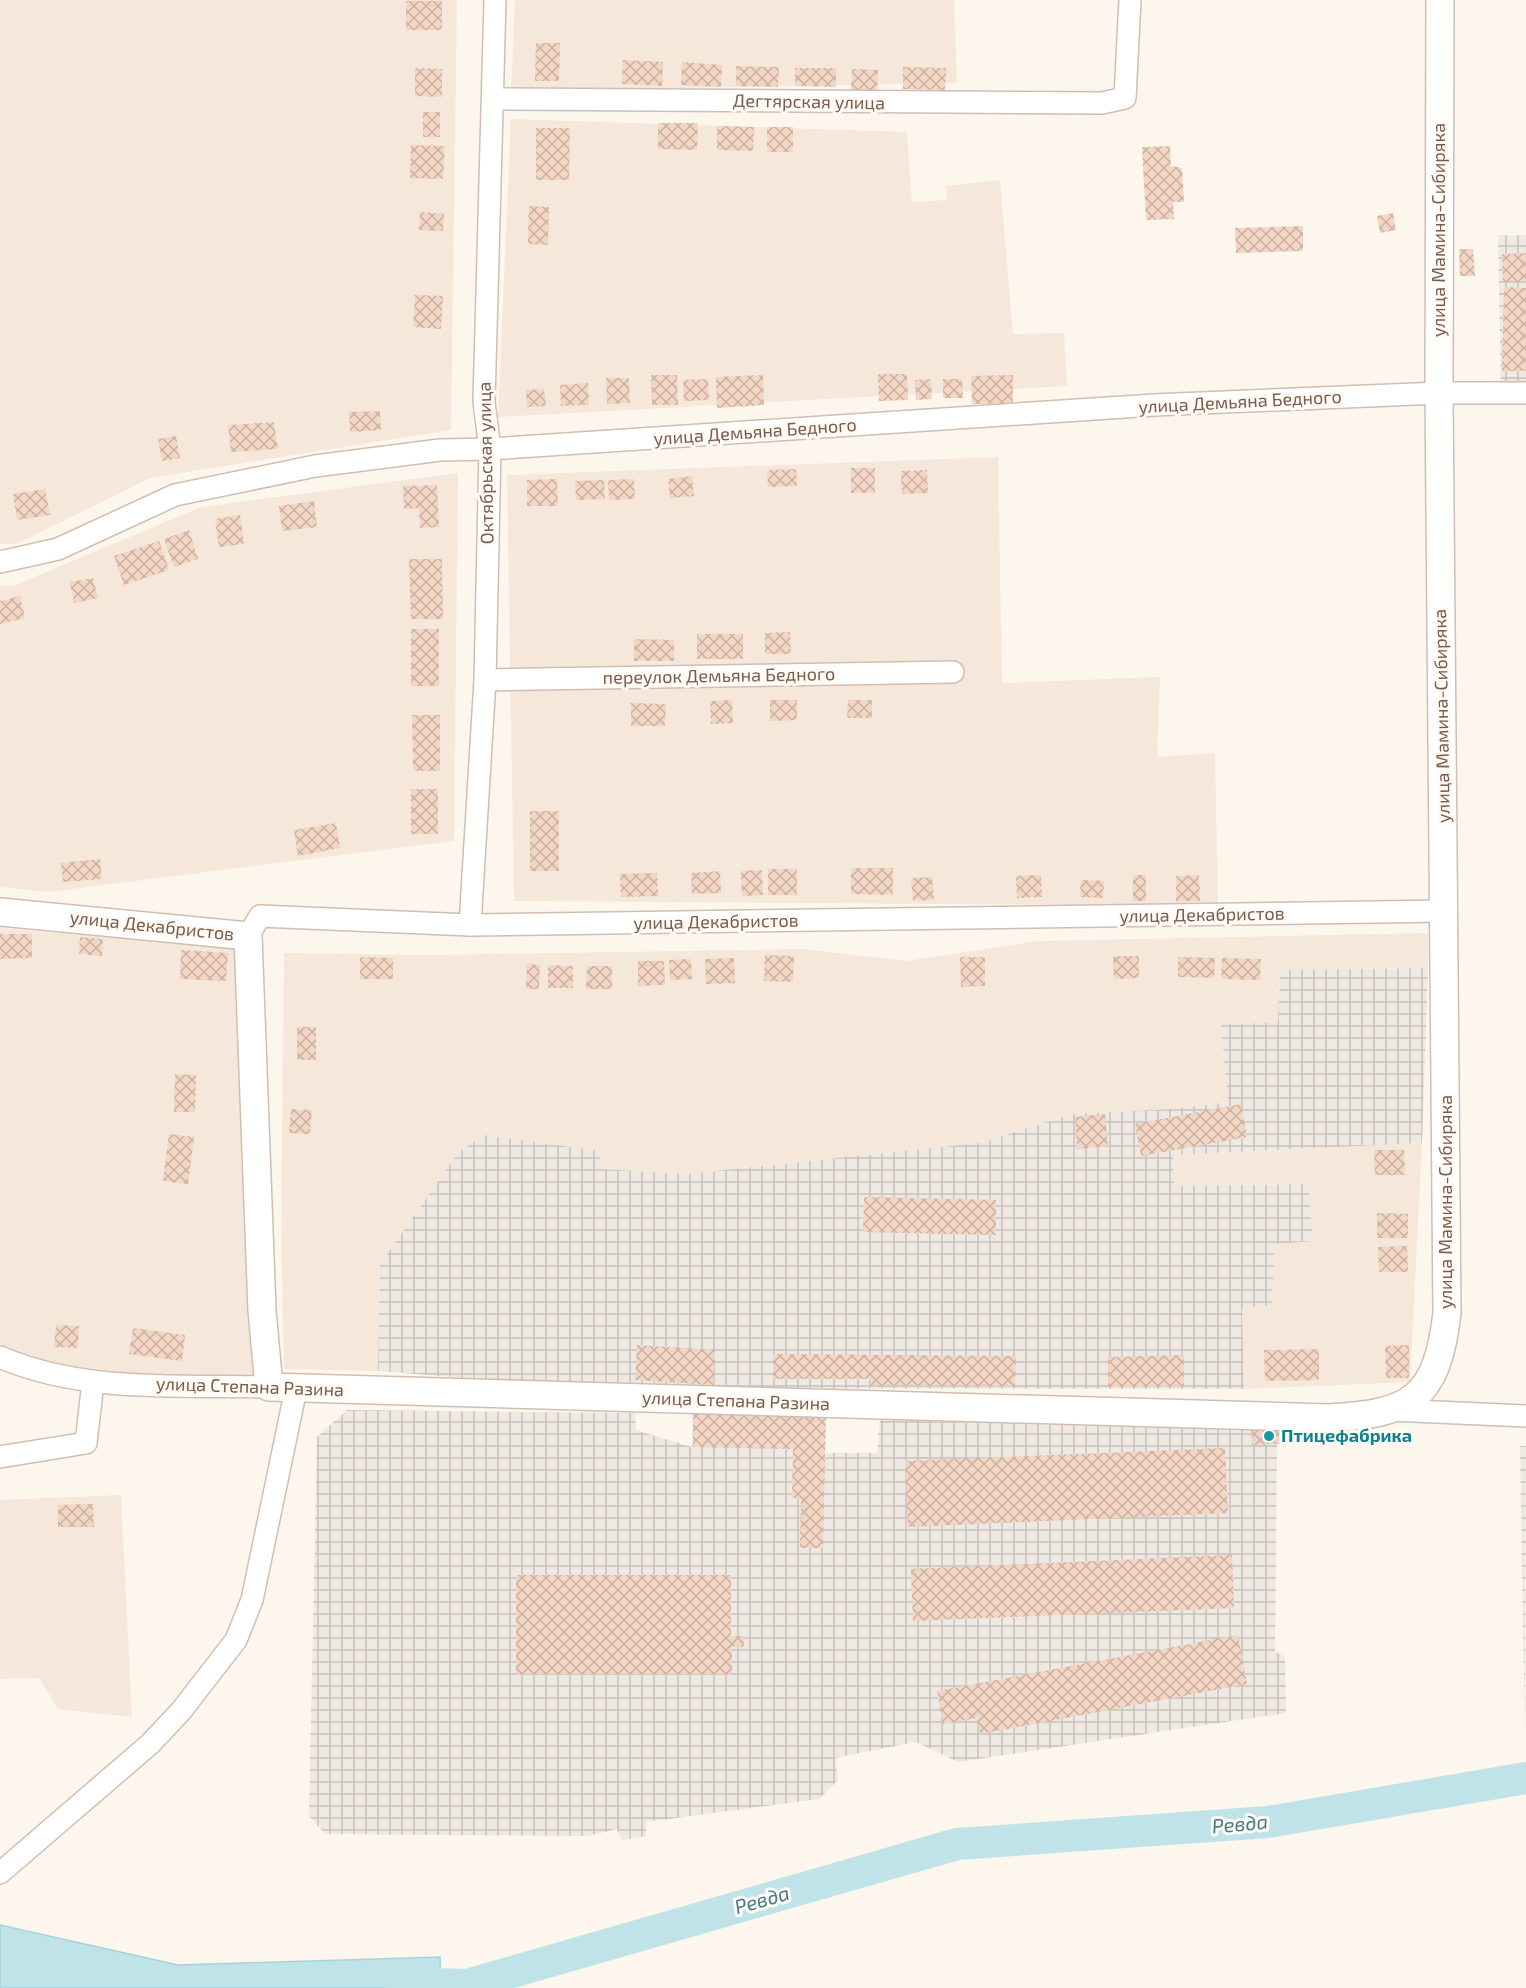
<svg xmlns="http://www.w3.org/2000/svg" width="1526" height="1988" font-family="'Exo 2',sans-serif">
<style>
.residential{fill:#f5e8da}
.industrial{fill:url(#industrial-grid)}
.water{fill:#bfe3e8;stroke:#a5d3da;stroke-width:1.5}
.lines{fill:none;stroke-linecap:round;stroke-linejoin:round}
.river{stroke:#bfe3e8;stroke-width:32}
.building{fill:url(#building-cross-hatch)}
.minor-casing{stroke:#d1beb0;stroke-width:24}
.tertiary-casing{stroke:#d1beb0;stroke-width:30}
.minor{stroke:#fff;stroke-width:21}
.tertiary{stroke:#fff;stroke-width:27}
.culture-dot{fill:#0f9aa8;stroke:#fffaf3;stroke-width:2}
.labels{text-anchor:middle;stroke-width:6;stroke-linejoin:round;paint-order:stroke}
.street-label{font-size:18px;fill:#7a5c4d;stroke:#fffaf3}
.culture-label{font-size:18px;font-weight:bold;fill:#0d838f;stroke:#fffaf3;text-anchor:start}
.water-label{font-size:20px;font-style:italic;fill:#437c86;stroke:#fffaf3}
</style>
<defs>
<pattern id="industrial-grid" width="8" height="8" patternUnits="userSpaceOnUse" patternTransform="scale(1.5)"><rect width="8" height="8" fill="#efe9e4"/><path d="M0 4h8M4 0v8" fill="none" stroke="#c7c0bb"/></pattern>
<pattern id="building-cross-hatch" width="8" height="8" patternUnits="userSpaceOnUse" patternTransform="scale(1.5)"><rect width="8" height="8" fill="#f3d5c3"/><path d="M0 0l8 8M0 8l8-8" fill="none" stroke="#cab0a1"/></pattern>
</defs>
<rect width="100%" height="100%" fill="#fdf6ec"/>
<g class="residential">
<path d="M0,0H457L451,430L150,478L17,544H0Z"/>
<path d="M515,0H954L957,83L511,91Z"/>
<path d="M511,119L907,132L912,202L947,200L946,186L1000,180L1013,334L1064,333L1067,386L498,417Z"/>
<path d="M998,457L1002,683L1160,677L1157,757L1215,753L1218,906L514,901L507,475Z"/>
<path d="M458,473L454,841L48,892L0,887V586H13L201,507Z"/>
<path d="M0,928L235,948L258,1384L35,1366L0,1343Z"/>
<path d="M1428,933V968L1280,970L1279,1024H1221L1229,1102L1172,1109L1073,1114L979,1143L687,1174L601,1169L380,1264L378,1371L284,1369L281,1229L284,953L424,955L804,949L906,961L1039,941Z"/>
<path d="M1422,1143L1410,1382L1244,1389L1242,1308L1272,1305L1273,1244L1308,1184L1174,1186L1173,1155Z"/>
<path d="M121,1495L132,1717L58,1709L39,1678L0,1679V1500Z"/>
</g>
<g class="industrial">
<path d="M1498,235H1526V385H1501Z"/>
<path d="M1428,968L1422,1143L1173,1155L1174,1186L1308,1184L1313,1241L1274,1244L1272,1305L1242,1308L1244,1389L592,1388L378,1371L380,1264L459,1152L484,1135L599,1151L602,1169L687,1174L979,1143L1073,1114L1172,1109L1228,1102L1221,1024L1278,1023L1280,970Z"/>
<path d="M693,1409L825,1453H877L880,1420L1251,1430L1252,1445H1277L1275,1651L1285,1657L1286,1713L958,1762L916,1742L835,1758L838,1780L819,1799L646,1822V1836L622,1840L617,1829L588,1836L325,1834L309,1816L317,1437L347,1410L635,1413L636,1430L692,1447Z"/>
<path d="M1520,1446H1526L1525,1737Z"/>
</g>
<path class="water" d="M0,1925L178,1965L440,1957L441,1988H0Z"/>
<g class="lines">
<path class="river" d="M400,1983L467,1985L957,1844L1268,1822L1526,1778"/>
</g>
<g class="building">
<rect x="406" y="1" width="36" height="29"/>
<path d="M536,43H560L559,81H535Z"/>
<path d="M623,60L663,62L662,86L622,84Z"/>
<path d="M682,62L722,65L721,87L681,85Z"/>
<path d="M736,66L779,67L778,87L736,86Z"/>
<path d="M903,67L946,68L945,90L903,89Z"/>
<path d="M415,68L442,69V97L415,96Z"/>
<path d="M795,68H836V87L795,86Z"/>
<path d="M852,69L878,70L877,91L851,90Z"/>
<rect x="423" y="112" width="17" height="25"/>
<path d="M658,123H698L697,150L658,149Z"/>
<path d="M717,126L754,127L753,151L717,150Z"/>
<rect x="767" y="127" width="26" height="25"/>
<path d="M536,128H570L569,180H536Z"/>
<path d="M411,145L445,146L443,179L410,178Z"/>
<path d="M1170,146L1171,166L1182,168L1184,202H1173L1174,219L1146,220L1142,147Z"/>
<path d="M529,206L549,207L548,245L528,244Z"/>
<path d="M420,212L444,214L443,231L419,230Z"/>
<path d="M1393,213L1396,230L1380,233L1377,216Z"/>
<path d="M1303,226V251L1236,253L1235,228Z"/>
<path d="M1459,249H1473L1475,276H1460Z"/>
<path d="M1526,253V281H1503L1502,254Z"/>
<path d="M1504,287L1526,288V371H1502Z"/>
<path d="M415,295L443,296L441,329L413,327Z"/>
<path d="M878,374H907L908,400L879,401Z"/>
<path d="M651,375H677L678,405H652Z"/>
<path d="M763,375L764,405L717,408L716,377Z"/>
<path d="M1013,375V403L972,404L971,376Z"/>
<path d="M606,378H629L630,403L607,404Z"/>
<path d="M708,379L709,400L684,401L683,380Z"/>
<path d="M931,379L932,399L916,400L915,380Z"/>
<path d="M943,379H962L963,398H943Z"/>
<path d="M588,383L589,405L561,406L560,385Z"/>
<path d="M544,389L546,406L527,407L526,390Z"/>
<path d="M380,411L381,430L350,432L349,412Z"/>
<path d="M274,422L278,449L231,452L228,425Z"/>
<path d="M176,436L180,458L162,461L158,439Z"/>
<rect x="851" y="468" width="24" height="25"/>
<path d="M796,469L797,486L768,487L767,470Z"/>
<path d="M927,470L928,493L902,494L901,471Z"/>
<path d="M692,476L694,496L670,498L668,479Z"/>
<path d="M557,479L558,506H527V480Z"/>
<path d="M634,479L635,499L609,500L608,480Z"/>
<path d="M604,480L605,499L576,500L575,481Z"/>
<path d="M437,485L439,527L420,528L419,508L404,509L403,486Z"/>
<path d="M45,489L50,515L17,520L13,494Z"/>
<path d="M314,501L317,527L282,531L279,506Z"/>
<path d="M240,515L244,544L219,547L215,519Z"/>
<path d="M189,530L198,559L174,567L164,539Z"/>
<path d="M159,541L169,570L124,585L114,556Z"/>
<path d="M409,559H442L443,619H411Z"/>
<path d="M93,578L98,598L74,603L70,582Z"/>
<path d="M20,596L25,618L0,624V601Z"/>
<rect x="411" y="629" width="28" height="57"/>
<path d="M790,632L791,654H765V633Z"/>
<rect x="697" y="634" width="46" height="25"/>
<path d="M634,639L674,640V661H634Z"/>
<path d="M732,700L733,723L711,724L710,701Z"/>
<path d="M770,700H797V720L770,721Z"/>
<path d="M848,700H872V718H847Z"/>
<path d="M631,703L666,704L665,726H631Z"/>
<path d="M412,715H440V771H413Z"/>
<rect x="411" y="789" width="27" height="45"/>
<rect x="530" y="811" width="29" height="60"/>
<path d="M336,823L340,848L298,856L294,830Z"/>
<path d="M100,859L102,879L63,882L61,863Z"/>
<path d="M851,868H893V895L851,894Z"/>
<rect x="768" y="869" width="29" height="26"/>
<path d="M762,870L763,895L742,896L741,871Z"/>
<path d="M720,871L721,893L692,894L691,873Z"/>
<path d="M657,873L658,896L621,897L620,874Z"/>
<path d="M1041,875L1042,897L1017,898L1016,876Z"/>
<rect x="1133" y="875" width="13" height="26"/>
<path d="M1199,875L1200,901H1176V876Z"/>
<path d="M932,877L934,900L913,901L911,878Z"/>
<path d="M1081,880L1104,881L1103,898L1080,897Z"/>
<path d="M0,934H32V958L0,959Z"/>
<path d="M80,937L103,939L102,956L79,954Z"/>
<path d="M181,950L228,953L226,981L180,979Z"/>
<path d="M765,955L794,956L793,982L764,981Z"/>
<path d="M1113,956H1139V978L1114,979Z"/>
<path d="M360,957L393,958V979H360Z"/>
<path d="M960,957H985V986L961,987Z"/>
<path d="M1178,957L1215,958L1214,978L1178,977Z"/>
<path d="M734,958L735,983L706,984L705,959Z"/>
<path d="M1222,958L1261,959L1260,980L1221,979Z"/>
<path d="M691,959L692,979L670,980L669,960Z"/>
<path d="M638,961H664L665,985L638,986Z"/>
<path d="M527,964L540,965L539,989H526Z"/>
<path d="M548,965L573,966V988H548Z"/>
<path d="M587,966H612V989H586Z"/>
<rect x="297" y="1027" width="19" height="33"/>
<path d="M175,1074L196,1075L195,1112H174Z"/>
<path d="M1241,1104L1247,1137L1141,1156L1135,1124Z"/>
<path d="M291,1109L312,1110L310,1134L289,1133Z"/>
<path d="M1105,1114L1108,1146L1077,1149L1075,1117Z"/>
<path d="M169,1134L194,1137L188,1184L163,1181Z"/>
<path d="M1374,1150H1404L1405,1175H1375Z"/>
<path d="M864,1197L996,1200V1235L863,1232Z"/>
<path d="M1377,1213L1408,1214V1238H1377Z"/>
<path d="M1407,1246L1408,1272H1379L1378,1247Z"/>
<path d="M56,1325L79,1326L78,1348L54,1347Z"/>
<path d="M133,1328L185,1335L182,1361L129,1354Z"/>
<path d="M637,1345L715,1350L713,1385L635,1380Z"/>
<path d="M1409,1345V1378H1386L1385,1346Z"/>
<path d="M1319,1349V1380L1265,1381L1264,1350Z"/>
<path d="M773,1354L1016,1356L1015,1386L871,1385L872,1379H773Z"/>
<path d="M1184,1355V1386L1108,1387V1357Z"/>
<path d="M693,1409L826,1411L823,1548H800L801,1499L792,1498L793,1449L693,1447Z"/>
<path d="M1281,1429L1286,1439H1281V1444L1252,1445L1251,1430Z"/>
<path d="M1225,1448L1228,1513L908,1527L905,1461Z"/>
<path d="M93,1504L94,1527H58V1505Z"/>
<path d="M1232,1555L1234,1608L913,1621L911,1569Z"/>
<path d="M516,1575H731V1636H743L744,1647L732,1646V1674H516Z"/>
<path d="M1238,1635L1247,1684L980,1734L977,1718L943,1724L937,1691Z"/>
</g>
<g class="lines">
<defs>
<g id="minor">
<path d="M493,99L1102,103L1125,98L1130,0"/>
<path d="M0,562L58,549L175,495L315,466L440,450L490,449L1154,405L1439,393H1526"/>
<path d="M485,680L953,672"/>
<path d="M470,925L485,680L490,449L484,402L495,0"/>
<path d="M248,936L260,916L470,925L1445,911"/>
<path d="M0,1357C83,1393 179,1385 269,1387"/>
<path d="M1391,1410L1526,1416"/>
<path d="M0,1457L86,1443L93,1382"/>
<path d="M0,1873L150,1744L181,1711L236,1640L252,1600L296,1389"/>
</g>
<path id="tertiary" d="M0,912L248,936L262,1310L269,1387L1328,1418C1412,1414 1437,1398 1447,1313L1439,393L1440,0"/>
</defs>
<use href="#minor" class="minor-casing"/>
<use href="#tertiary" class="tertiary-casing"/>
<use href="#minor" class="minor"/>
<use href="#tertiary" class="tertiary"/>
</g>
<circle class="culture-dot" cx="1269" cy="1436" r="6"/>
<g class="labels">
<g class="street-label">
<text transform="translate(809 102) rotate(1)" y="6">Дегтярская улица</text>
<text transform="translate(1439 230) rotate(-90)" y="6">улица Мамина-Сибиряка</text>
<text transform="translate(1240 402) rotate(-3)" y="6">улица Демьяна Бедного</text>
<text transform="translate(755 432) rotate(-4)" y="6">улица Демьяна Бедного</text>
<text transform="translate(486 463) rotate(-91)" y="6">Октябрьская улица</text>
<text transform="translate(719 676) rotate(-1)" y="6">переулок Демьяна Бедного</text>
<text transform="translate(1442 716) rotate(-91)" y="6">улица Мамина-Сибиряка</text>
<text transform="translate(1202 915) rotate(-1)" y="6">улица Декабристов</text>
<text transform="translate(716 922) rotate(-1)" y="6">улица Декабристов</text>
<text transform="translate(152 926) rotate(6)" y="6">улица Декабристов</text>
<text transform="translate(1446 1202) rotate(-90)" y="6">улица Мамина-Сибиряка</text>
<text transform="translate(250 1387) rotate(2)" y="6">улица Степана Разина</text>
<text transform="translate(736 1401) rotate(2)" y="6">улица Степана Разина</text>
</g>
<g class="culture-label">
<text x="1281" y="1442">Птицефабрика</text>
</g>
<g class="water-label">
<text transform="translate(1240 1824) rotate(-5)" y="7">Ревда</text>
<text transform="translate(762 1900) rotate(-16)" y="7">Ревда</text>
</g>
</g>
</svg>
